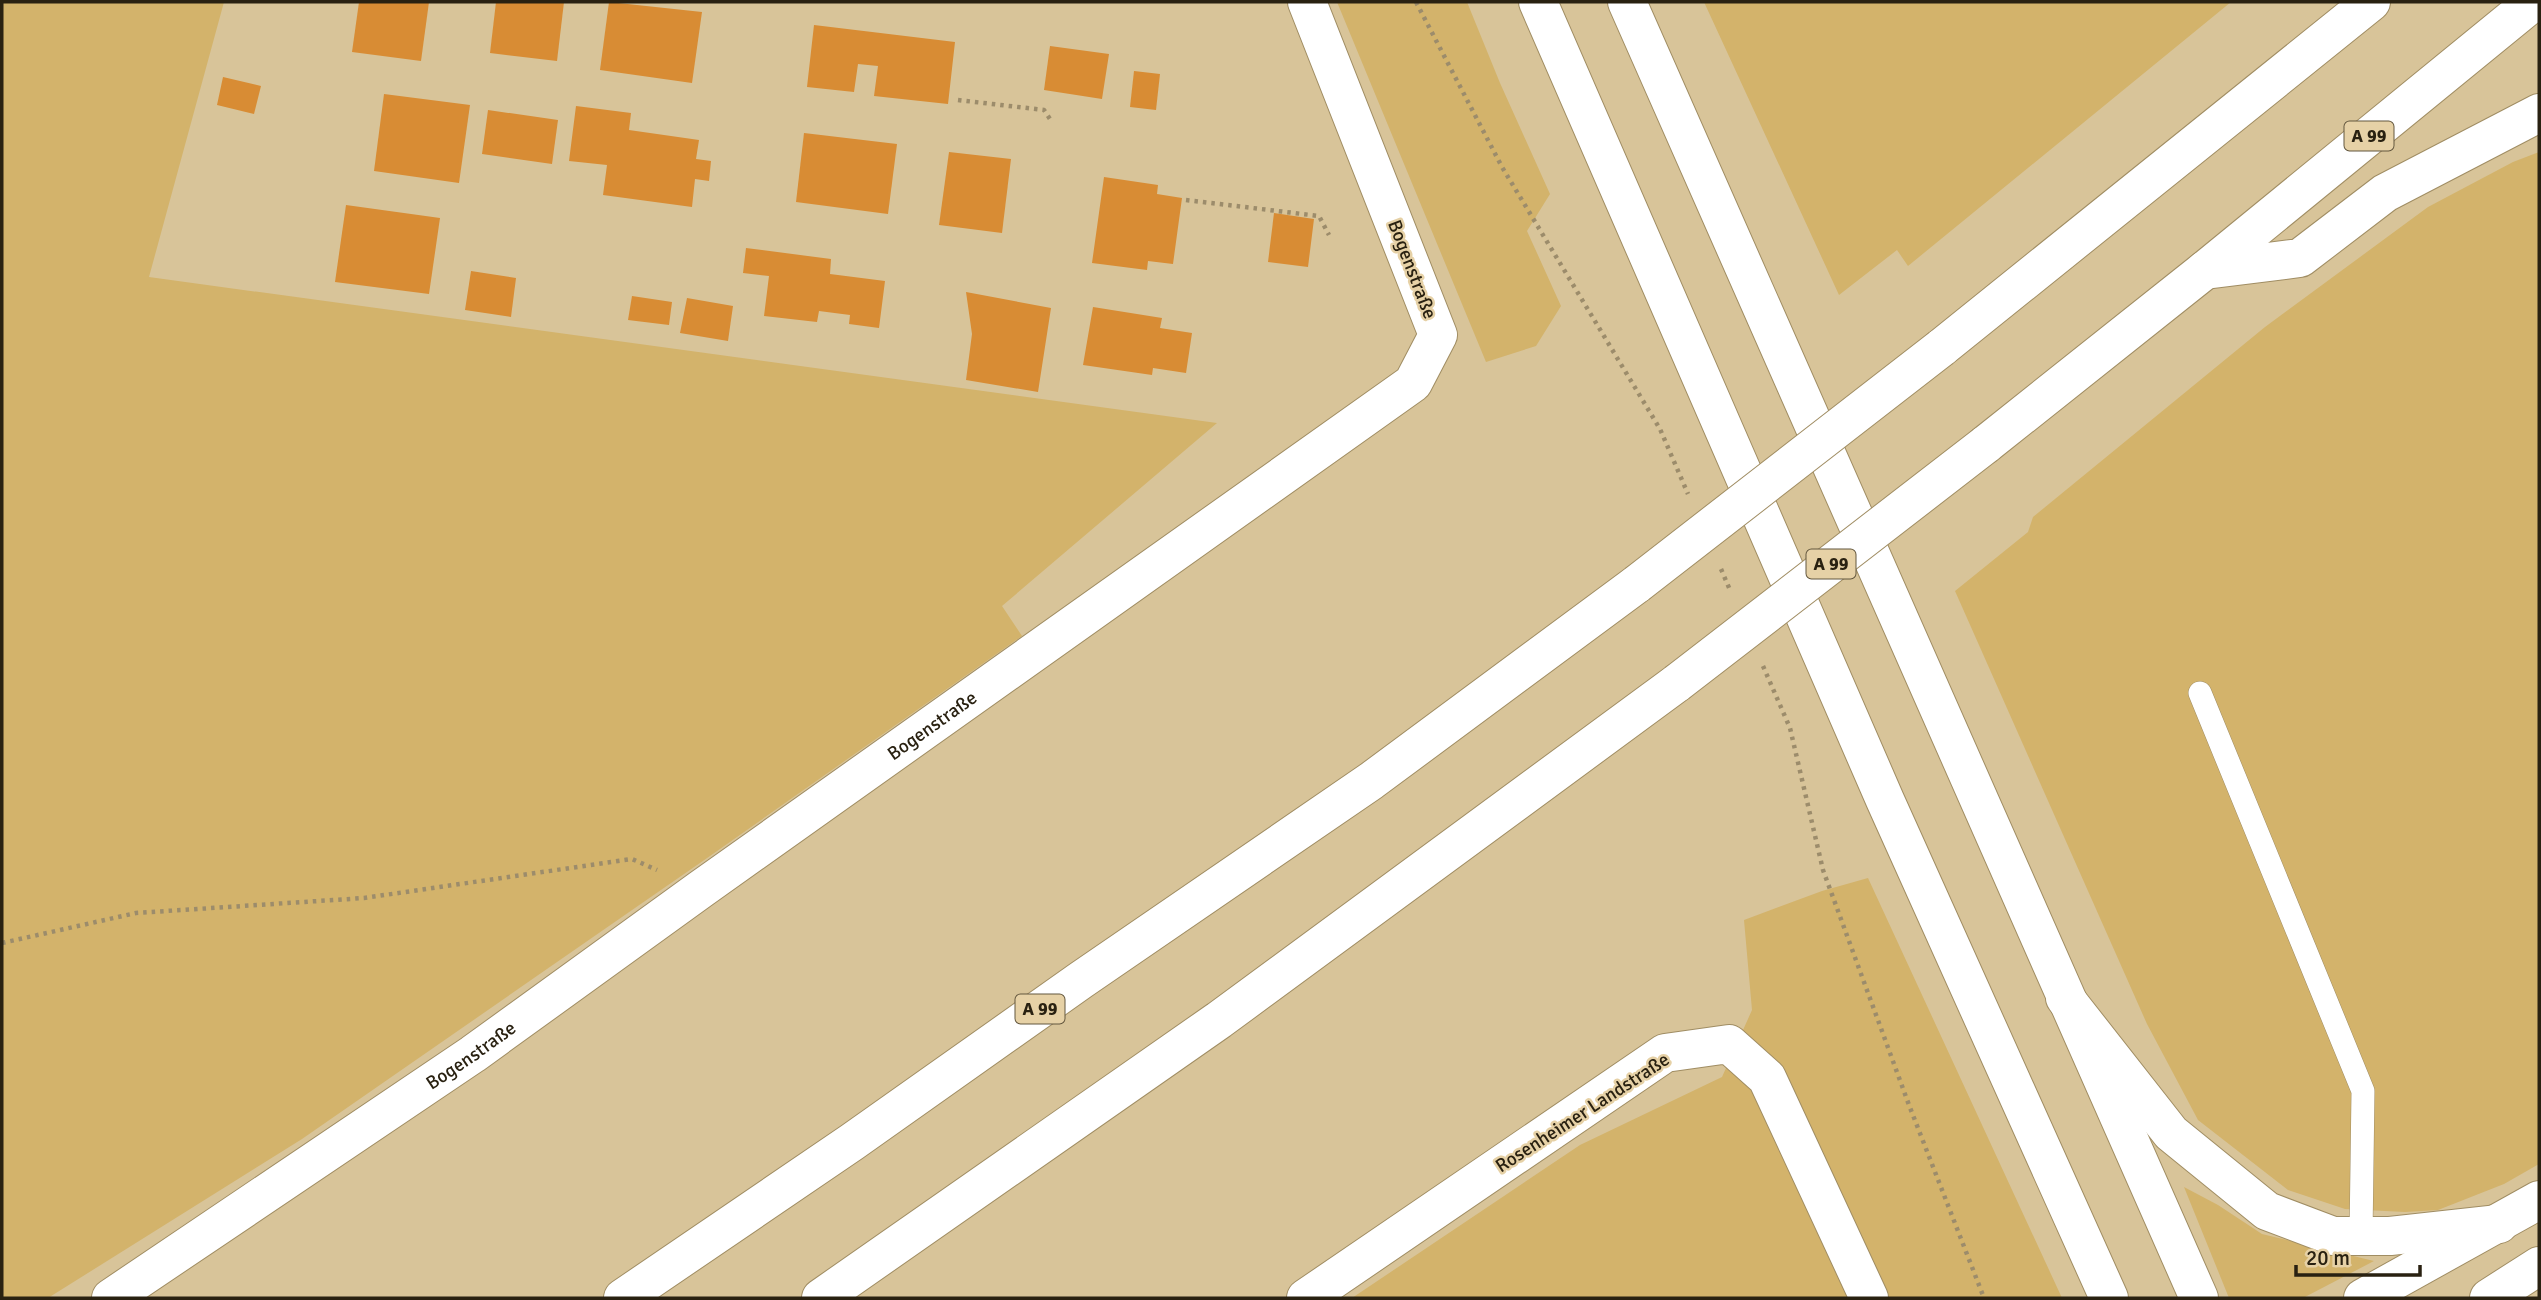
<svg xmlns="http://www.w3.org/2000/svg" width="2541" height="1300" font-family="Signika,sans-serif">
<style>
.green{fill:#d3b36b}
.building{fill:#d88c34}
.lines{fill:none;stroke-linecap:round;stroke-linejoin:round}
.lane-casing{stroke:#a08d63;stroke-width:24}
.street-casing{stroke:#a08d63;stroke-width:40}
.secondary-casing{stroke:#a08d63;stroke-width:40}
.highway-casing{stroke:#a08d63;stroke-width:40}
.path{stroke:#9c8c6b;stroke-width:4.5;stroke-dasharray:3.5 5;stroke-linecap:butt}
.lane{stroke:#fff;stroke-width:23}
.street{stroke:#fff;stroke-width:38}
.secondary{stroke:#fff;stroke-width:38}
.highway{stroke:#fff;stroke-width:38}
.highway-bridge-casing{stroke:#a08d63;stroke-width:40;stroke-linecap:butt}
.highway-bridge{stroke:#fff;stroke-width:38}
.labels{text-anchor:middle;stroke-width:5;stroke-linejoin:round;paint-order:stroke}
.shield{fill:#e6d1a6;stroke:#62563e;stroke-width:2}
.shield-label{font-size:18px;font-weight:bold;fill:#292111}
.street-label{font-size:19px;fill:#292111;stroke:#e6d1a6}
</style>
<rect width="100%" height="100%" fill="#d8c499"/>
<g class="green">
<path d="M2,2H224L149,277L1217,423L1002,606L1022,636L710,856L302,1139L48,1298H2Z"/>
<path d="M1337,2H1467L1500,83L1550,194L1527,231L1561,306L1536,346L1486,362Z"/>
<path d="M1704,2H2231L1908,266L1897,250L1839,295Z"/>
<path d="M2539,152V1164L2504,1184L2438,1210L2405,1212L2345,1209L2288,1190L2198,1120L2147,1024L1955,591L2028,532L2033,517L2265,327L2428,207L2513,162Z"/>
<path d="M1868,878L2062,1298H1352L1580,1145L1722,1077L1752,1010L1744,920L1822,891Z"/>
<path d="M2184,1187L2218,1205L2262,1234L2374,1261L2303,1298H2229Z"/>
</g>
<g class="building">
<path d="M359,2H429L421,61L352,52Z"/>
<path d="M496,2H564L557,61L490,53Z"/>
<path d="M609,2L702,12L692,83L600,70Z"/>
<path d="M814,25L955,42L948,104L874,96L878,66L858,64L854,92L807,87Z"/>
<path d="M1050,46L1109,54L1102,99L1044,90Z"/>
<path d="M1134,71L1160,74L1156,110L1130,107Z"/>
<path d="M223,77L261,86L254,114L217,105Z"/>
<path d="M384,94L470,105L459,183L374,171Z"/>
<path d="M576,106L631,113L629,130L699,140L696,159L711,161L709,181L695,179L692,207L603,195L607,165L569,161Z"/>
<path d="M488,110L558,120L552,164L482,154Z"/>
<path d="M804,133L897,144L888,214L796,202Z"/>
<path d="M949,152L1011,159L1002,233L939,225Z"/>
<path d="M1104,177L1158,185L1157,194L1182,198L1173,264L1148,261L1147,270L1092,263Z"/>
<path d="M346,205L440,218L429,294L335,282Z"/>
<path d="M1274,213L1314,219L1308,267L1268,262Z"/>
<path d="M746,248L831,259L830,274L885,281L879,328L849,324L850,315L819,311L817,322L764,316L769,276L743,273Z"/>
<path d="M471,271L516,278L511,317L465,310Z"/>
<path d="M966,292L1051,308L1038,392L966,380L972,334Z"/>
<path d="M632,296L672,302L669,325L628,320Z"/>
<path d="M687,298L733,306L728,341L680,333Z"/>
<path d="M1093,307L1162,318L1160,328L1192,333L1186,373L1153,368L1152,375L1083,365Z"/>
</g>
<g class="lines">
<defs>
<path id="lane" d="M2200,693L2363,1091L2361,1236"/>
<g id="street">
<path id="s1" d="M111,1298L473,1054L701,889L1413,383L1438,335L1307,2"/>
<path d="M1306,1298L1665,1053L1729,1044L1767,1078L1869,1298"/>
</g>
<g id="secondary">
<path d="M1538,2L1885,800L2109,1298"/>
<path d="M1627,2L2199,1298"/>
</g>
<g id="highway">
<path d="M2205,270L2300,258L2385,193L2539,113"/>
<path d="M1941,348L2371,2"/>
<path d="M1985,445L2205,270L2533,2"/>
<path d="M2065,998L2171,1133L2267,1211L2333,1236H2390L2499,1224"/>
<path d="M623,1298L852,1142L1081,980L1371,781L1637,584"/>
<path d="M821,1298L1219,1020L1677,683"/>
<path d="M2363,1298L2539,1200"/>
<path d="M2489,1298L2539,1266"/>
</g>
</defs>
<use href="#lane" class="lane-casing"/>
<use href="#street" class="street-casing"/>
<use href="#secondary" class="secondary-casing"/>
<use href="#highway" class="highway-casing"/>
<g class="path">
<path d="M1416,2L1502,167L1660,429L1688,494"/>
<path d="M958,100L1044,110L1052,122"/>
<path d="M1186,200L1319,216L1329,235"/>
<path d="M1721,569L1730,590"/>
<path d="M1763,666L1790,728L1823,870L1909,1105L1984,1298"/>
<path d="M2,943L136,913L364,898L632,859L657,870"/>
</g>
<use href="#lane" class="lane"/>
<use href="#street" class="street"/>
<use href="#secondary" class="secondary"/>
<use href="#highway" class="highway"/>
<defs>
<g id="highway-bridge">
<path d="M1637,584L1941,348"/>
<path d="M1677,683L1985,445"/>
</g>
</defs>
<use href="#highway-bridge" class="highway-bridge-casing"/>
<use href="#highway-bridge" class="highway-bridge"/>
</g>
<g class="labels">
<g class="shield">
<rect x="2344.5" y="121.5" width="49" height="29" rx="5"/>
<rect x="1806.5" y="549.5" width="49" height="29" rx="5"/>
<rect x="1015.5" y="994.5" width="49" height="29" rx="5"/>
</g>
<g class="shield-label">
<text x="2369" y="142">A 99</text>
<text x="1831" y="570">A 99</text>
<text x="1040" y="1015">A 99</text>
</g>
<g class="street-label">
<text transform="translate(1413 269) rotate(69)" y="7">Bogenstraße</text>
<text dy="7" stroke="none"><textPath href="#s1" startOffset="1001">Bogenstraße</textPath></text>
<text dy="7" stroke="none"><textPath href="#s1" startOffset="434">Bogenstraße</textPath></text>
<text transform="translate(1582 1112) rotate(-33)" y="7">Rosenheimer Landstraße</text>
</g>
</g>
<rect width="2541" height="1300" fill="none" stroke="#292111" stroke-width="7"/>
<path d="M2296 1265v10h124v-10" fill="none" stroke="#292111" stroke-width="3.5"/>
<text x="2306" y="1265" font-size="21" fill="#292111" stroke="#e6d1a6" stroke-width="5" paint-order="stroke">20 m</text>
</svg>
